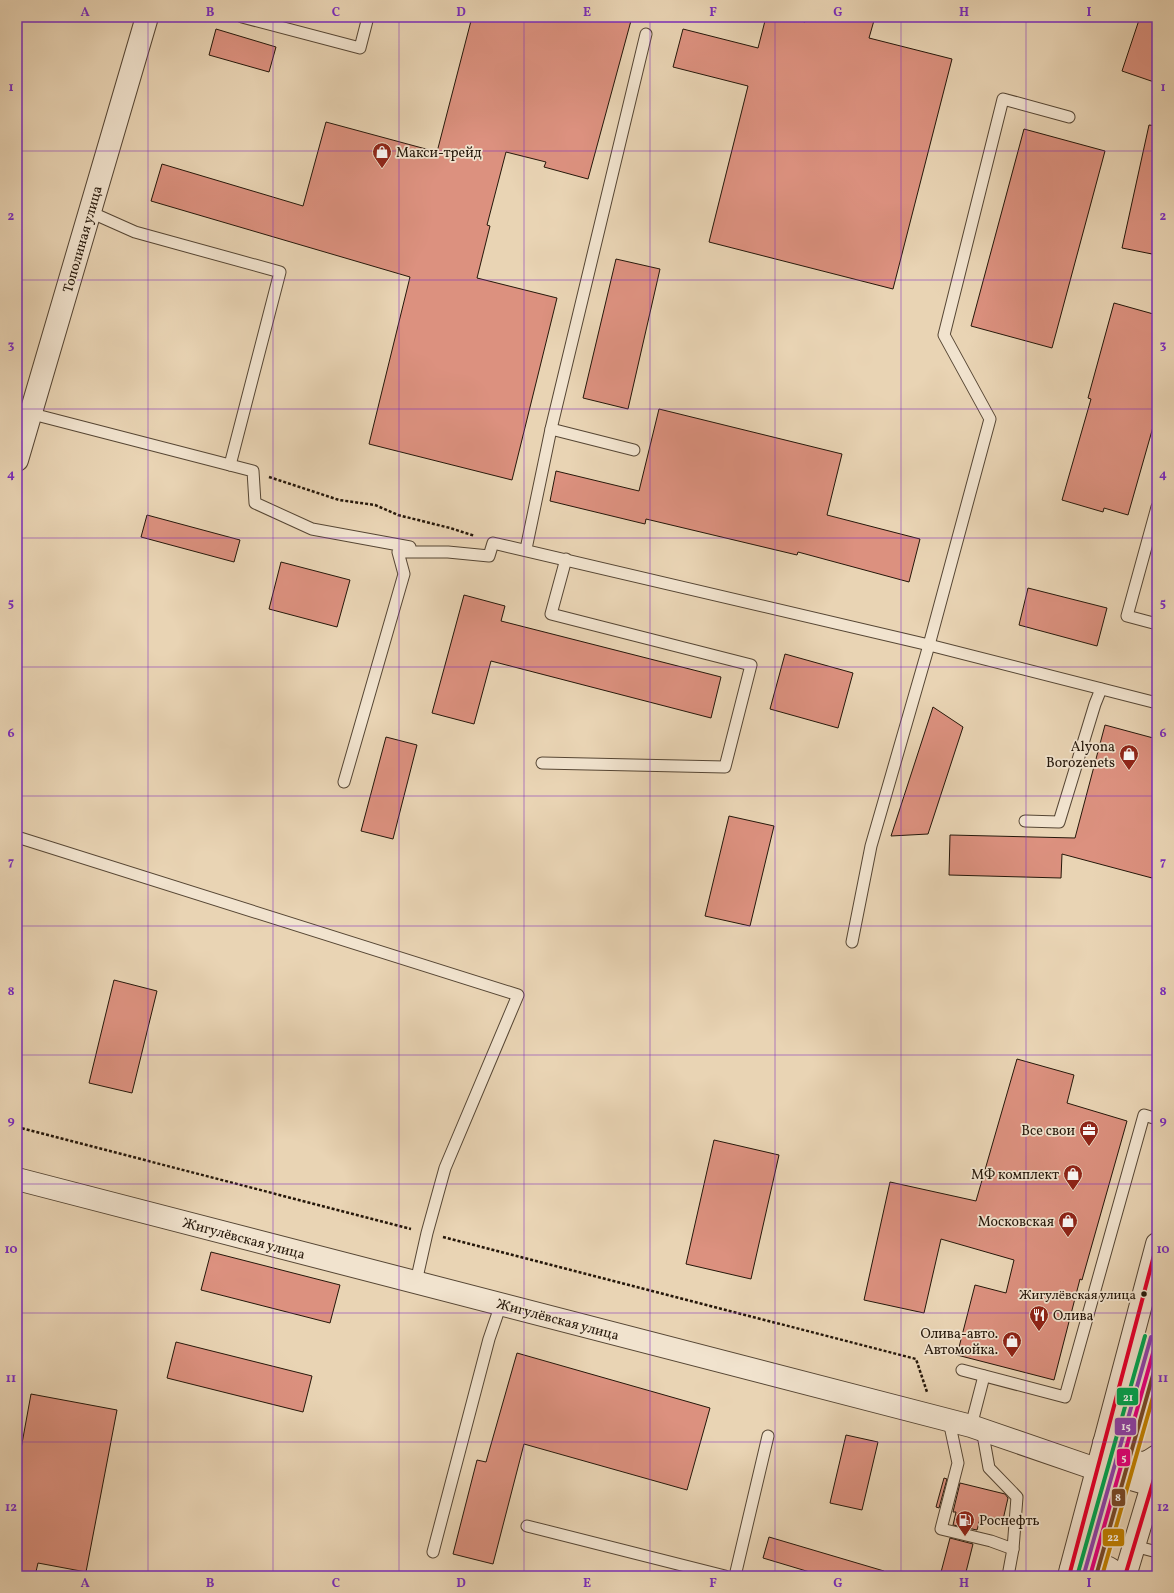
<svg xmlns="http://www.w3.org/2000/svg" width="1174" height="1593" font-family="Vollkorn,serif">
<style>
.building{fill:#dc917f;stroke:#25170a}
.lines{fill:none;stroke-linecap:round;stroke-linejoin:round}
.service-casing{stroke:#564634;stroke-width:13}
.minor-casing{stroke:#564634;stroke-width:24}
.tertiary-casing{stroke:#564634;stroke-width:24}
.path{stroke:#25170a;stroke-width:2.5;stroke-dasharray:3 2;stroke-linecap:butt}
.service{stroke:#f1e3ce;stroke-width:11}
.minor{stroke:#f1e3ce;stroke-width:22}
.tertiary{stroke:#f1e3ce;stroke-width:22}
.bus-1-casing{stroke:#f1e3ce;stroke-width:7}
.bus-1{stroke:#e4002b;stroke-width:4}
.tram-1-casing{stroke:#f1e3ce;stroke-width:7}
.tram-2-casing{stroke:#f1e3ce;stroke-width:7}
.tram-3-casing{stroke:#f1e3ce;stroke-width:7}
.tram-4-casing{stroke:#f1e3ce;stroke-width:7}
.tram-5-casing{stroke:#f1e3ce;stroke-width:7}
.tram-1{stroke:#e5007d;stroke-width:4}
.tram-2{stroke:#7a4b2a;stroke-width:4}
.tram-3{stroke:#8e44ad;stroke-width:4}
.tram-4{stroke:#c28202;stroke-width:4}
.tram-5{stroke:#00a651;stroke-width:4}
.grid{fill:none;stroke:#7b2cbf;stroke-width:1;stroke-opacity:0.55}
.bus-dot{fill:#25170a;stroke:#f1e3ce;stroke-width:1.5}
.labels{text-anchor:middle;stroke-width:3.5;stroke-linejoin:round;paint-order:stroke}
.bus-label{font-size:13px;fill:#25170a;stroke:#f1e3ce;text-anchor:end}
.poi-label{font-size:14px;fill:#25170a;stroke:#f1e3ce;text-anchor:end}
.street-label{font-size:14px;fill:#25170a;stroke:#f1e3ce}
.line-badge{stroke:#f1e3ce;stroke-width:1.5}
.badge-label{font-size:11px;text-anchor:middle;font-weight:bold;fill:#fff}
.neatline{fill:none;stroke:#7b2cbf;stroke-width:1.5}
.grid-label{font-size:13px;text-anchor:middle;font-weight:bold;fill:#7b2cbf}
</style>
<rect width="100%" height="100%" fill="#e9d4b4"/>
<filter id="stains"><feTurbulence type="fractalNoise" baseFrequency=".005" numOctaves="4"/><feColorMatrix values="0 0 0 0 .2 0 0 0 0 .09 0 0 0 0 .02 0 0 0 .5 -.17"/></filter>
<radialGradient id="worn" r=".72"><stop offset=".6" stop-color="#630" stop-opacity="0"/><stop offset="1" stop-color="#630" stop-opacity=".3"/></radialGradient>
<g class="building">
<path d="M472,17H632L588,179L544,167L546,162L506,152L487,225L490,226L477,278L557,298L512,480L369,444L410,277L151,201L162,164L303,206L326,122L437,152Z"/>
<path d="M766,17H786L805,22L806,17H875L869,38L952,59L893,289L709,242L748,86L673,67L683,29L758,48Z"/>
<path d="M1140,17H1157V83L1122,71Z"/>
<path d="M216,29L276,47L269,72L209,55Z"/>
<path d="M1149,125L1157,126V255L1122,248Z"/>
<path d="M1024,129L1105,151L1052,348L971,326Z"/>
<path d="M616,259L660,269L628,409L583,398Z"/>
<path d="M1114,303L1157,315V413L1128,515L1104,508L1103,512L1062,500L1091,399L1088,398Z"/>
<path d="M659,409L842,454L827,515L920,539L909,582L798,552L797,555L646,519L645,524L550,501L556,471L639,491Z"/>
<path d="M147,515L240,540L234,562L141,537Z"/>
<path d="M281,562L350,580L337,627L269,609Z"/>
<path d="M1028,588L1107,608L1097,646L1019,625Z"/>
<path d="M464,595L505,606L501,621L721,677L711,718L491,661L474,724L432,713Z"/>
<path d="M785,654L853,673L838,728L770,709Z"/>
<path d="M933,707L963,727L928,834L891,836Z"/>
<path d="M1105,725L1157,739V860L1152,878L1062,854L1061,878L949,875L950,835L1075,838Z"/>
<path d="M386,737L417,745L393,839L361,831Z"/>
<path d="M729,816L774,826L750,926L705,916Z"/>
<path d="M114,980L157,991L132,1093L89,1083Z"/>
<path d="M1017,1059L1074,1075L1067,1103L1127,1121L1082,1280L1080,1279L1054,1380L957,1355L975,1285L1006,1293L1014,1260L941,1239L924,1313L864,1300L890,1182L976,1201Z"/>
<path d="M714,1140L779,1155L751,1279L686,1264Z"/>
<path d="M211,1252L340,1285L330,1323L201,1290Z"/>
<path d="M176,1342L312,1376L303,1412L167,1378Z"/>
<path d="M517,1353L710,1408L687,1490L524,1444L493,1564L453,1554L477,1460L486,1462Z"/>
<path d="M31,1394L117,1410L86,1572L38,1563L35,1576H17V1471Z"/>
<path d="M846,1435L878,1442L862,1510L830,1503Z"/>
<path d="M944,1478L947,1479L939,1508L936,1507Z"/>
<path d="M960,1483L1005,1494L1008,1498L1002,1524L980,1519L977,1530L953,1525L956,1512H953Z"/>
<path d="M769,1537L884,1571V1576H823L763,1558Z"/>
<path d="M950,1538L973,1544L965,1576H940Z"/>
</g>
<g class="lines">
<defs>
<g id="service">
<path d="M242,17L360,48L368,17"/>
<path d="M90,212L135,232L280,272L230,465"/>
<path d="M17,410L253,471L255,503L312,529L410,547"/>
<path d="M551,429L634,450"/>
<path d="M1157,507L1127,616L1157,624"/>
<path d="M526,549L551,429L646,34"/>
<path d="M542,763L725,767L751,665L551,614L566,559"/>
<path d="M344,782L404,574L398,552H448L489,556L493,543L929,645L1157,703"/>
<path d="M1025,821L1059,822L1095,704L1101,689"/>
<path d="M17,837L518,995L445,1168L427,1233L416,1282"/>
<path d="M852,942L871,846L929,645L990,419L944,335L1003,99L1069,117"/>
<path d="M962,1370L1065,1397L1144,1115L1157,1119"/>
<path d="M949,1421L958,1463L941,1529L991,1541L1013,1549"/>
<path d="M971,1426L984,1376"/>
<path d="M982,1429L989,1468L1017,1497L1013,1549L1008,1576"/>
<path d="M527,1526L725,1576"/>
<path d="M1134,1546L1157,1552"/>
<path d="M433,1552L489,1339L501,1304"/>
<path d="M735,1576L768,1436"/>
</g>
<g id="minor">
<path d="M17,460L147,17"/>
<path d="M17,1179L971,1426L1096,1469"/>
</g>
<g id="tertiary">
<path d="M1104,1443L1114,1456L1130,1462L1146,1463L1157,1456"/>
<path d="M1096,1469L1152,1485"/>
<path d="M1071,1569C1088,1564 1105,1560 1118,1576"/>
<path d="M1069,1576L1157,1244"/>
<path d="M1125,1576L1157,1469"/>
</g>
</defs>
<use href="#service" class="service-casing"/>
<use href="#minor" class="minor-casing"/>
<use href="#tertiary" class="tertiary-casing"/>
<g class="path">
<path d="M269,477L339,500L375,505L398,515L450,528L475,536"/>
<path d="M17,1127L411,1229"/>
<path d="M443,1237L916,1359L927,1392"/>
<path d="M1154,1568V1576"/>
</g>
<use href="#service" class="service"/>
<use href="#minor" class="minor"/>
<use href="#tertiary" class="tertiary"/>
<defs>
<g id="bus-1">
<path d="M1069,1576L1157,1244"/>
<path d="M1125,1576L1157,1469"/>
</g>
</defs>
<use href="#bus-1" class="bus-1-casing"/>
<use href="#bus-1" class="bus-1"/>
<defs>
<path id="tram-1" d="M1090,1576L1157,1339"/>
<path id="tram-2" d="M1096,1576L1157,1361"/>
<path id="tram-3" d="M1084,1574L1151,1337"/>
<path id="tram-4" d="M1102,1576L1157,1383"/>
<path id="tram-5" d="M1078,1573L1145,1336"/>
</defs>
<use href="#tram-1" class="tram-1-casing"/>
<use href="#tram-2" class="tram-2-casing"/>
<use href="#tram-3" class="tram-3-casing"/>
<use href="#tram-4" class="tram-4-casing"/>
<use href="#tram-5" class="tram-5-casing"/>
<use href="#tram-1" class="tram-1"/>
<use href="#tram-2" class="tram-2"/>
<use href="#tram-3" class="tram-3"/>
<use href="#tram-4" class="tram-4"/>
<use href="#tram-5" class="tram-5"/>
</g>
<path class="grid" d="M148,17V1576M273,17V1576M399,17V1576M524,17V1576M650,17V1576M775,17V1576M901,17V1576M1026,17V1576M17,151H1157M17,280H1157M17,409H1157M17,538H1157M17,667H1157M17,796H1157M17,926H1157M17,1055H1157M17,1184H1157M17,1313H1157M17,1442H1157"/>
<defs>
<symbol id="shop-pin" viewBox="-11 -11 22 30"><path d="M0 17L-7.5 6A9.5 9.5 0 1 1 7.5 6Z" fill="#8f2418" stroke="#f1e3ce"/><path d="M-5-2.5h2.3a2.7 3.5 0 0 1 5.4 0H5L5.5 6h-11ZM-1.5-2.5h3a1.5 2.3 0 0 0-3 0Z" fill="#fff"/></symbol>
<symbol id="office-pin" viewBox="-11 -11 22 30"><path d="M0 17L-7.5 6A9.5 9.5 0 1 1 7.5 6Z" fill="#8f2418" stroke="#f1e3ce"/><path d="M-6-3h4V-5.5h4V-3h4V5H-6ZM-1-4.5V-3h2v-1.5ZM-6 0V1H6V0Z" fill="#fff"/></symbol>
<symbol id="restaurant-pin" viewBox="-11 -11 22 30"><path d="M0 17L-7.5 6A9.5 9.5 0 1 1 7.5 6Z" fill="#8f2418" stroke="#f1e3ce"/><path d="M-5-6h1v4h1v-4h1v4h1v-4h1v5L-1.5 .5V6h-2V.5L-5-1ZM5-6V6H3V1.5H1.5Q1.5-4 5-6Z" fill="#fff"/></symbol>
<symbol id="fuel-pin" viewBox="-11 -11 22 30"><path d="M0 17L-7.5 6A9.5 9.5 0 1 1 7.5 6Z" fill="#8f2418" stroke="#f1e3ce"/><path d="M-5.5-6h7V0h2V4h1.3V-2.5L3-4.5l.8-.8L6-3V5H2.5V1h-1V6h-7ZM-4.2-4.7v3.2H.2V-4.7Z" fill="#fff"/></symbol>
</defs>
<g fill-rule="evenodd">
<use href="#shop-pin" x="371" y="141" width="22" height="30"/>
<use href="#shop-pin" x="1118" y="743" width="22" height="30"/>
<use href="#office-pin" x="1078" y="1119" width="22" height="30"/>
<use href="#shop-pin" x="1062" y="1163" width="22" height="30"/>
<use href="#shop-pin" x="1057" y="1210" width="22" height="30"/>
<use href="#restaurant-pin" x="1028" y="1304" width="22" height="30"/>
<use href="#shop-pin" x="1001" y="1330" width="22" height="30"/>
<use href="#fuel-pin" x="954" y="1509" width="22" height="30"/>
</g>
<circle class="bus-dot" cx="1144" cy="1294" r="3.5"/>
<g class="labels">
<g class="bus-label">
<text x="1136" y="1299">Жигулёвская улица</text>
</g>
<g class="poi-label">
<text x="396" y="157" text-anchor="start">Макси-трейд</text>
<text x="1115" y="751">Alyona<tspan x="1115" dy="16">Borozenets</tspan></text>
<text x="1075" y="1135">Все свои</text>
<text x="1059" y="1179">МФ комплект</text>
<text x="1054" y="1226">Московская</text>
<text x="1053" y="1320" text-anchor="start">Олива</text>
<text x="998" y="1338">Олива-авто.<tspan x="998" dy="16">Автомойка.</tspan></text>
<text x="979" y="1525" text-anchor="start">Роснефть</text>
</g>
<g class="street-label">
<text transform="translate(82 239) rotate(-74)" y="5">Тополиная улица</text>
<text transform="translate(244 1238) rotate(15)" y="5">Жигулёвская улица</text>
<text transform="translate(558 1319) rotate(15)" y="5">Жигулёвская улица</text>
</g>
</g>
<g class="line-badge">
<rect x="1116" y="1387" width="23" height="19" rx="4" fill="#00a651"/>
<rect x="1114" y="1417" width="23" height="19" rx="4" fill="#8e44ad"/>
<rect x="1116" y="1448" width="15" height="19" rx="4" fill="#e5007d"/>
<rect x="1111" y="1488" width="15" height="19" rx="4" fill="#7a4b2a"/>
<rect x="1102" y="1528" width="23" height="19" rx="4" fill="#c28202"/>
</g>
<g class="badge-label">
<text x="1128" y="1401">21</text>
<text x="1126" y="1430">15</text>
<text x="1124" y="1461">5</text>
<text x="1118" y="1501">8</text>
<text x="1113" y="1541">22</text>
</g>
<rect width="1174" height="1593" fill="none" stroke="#e9d4b4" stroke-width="44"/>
<rect x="22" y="22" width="1130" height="1549" class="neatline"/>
<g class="grid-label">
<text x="85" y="16">A</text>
<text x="210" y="16">B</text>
<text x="336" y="16">C</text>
<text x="461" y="16">D</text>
<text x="587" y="16">E</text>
<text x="713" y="16">F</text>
<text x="838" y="16">G</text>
<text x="964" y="16">H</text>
<text x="1089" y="16">I</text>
<text x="11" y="91">1</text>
<text x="1163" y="91">1</text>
<text x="11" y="220">2</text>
<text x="1163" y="220">2</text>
<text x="11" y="349">3</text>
<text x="1163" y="349">3</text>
<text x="11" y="478">4</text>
<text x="1163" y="478">4</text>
<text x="11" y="607">5</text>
<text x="1163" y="607">5</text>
<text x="11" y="737">6</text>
<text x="1163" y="737">6</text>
<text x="11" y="866">7</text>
<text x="1163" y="866">7</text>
<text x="11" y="995">8</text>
<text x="1163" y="995">8</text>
<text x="11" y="1124">9</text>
<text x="1163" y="1124">9</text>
<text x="11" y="1253">10</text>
<text x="1163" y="1253">10</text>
<text x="11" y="1382">11</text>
<text x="1163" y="1382">11</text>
<text x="11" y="1511">12</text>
<text x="1163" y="1511">12</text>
<text x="85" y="1587">A</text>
<text x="210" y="1587">B</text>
<text x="336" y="1587">C</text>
<text x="461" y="1587">D</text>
<text x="587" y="1587">E</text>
<text x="713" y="1587">F</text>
<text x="838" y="1587">G</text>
<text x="964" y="1587">H</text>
<text x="1089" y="1587">I</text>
</g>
<rect width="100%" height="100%" filter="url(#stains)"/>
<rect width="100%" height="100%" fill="url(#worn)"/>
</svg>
